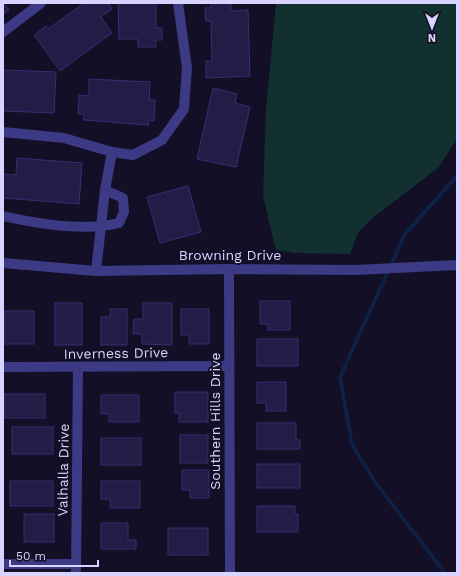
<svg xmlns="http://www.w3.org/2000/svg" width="460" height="576" font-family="'Work Sans',sans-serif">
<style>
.green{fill:#12302f}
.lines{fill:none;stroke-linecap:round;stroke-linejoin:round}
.stream{stroke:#0c2248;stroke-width:3.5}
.building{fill:#241b47;stroke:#3b2d73}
.minor{stroke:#3d3a85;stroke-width:10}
.labels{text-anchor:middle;stroke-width:4;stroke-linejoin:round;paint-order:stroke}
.street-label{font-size:14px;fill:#d9d4ff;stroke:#130f26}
</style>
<rect width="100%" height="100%" fill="#130f26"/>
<path class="green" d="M276,3H457V138L439,167L370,220L358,233L350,254L296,253L276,250L263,196L266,110Z"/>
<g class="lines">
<path class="stream" d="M445,573L375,482L352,444L340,377L405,234L457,176"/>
</g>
<g class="building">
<path d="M3,3L9,10L3,14Z"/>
<path d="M84,3H108L112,9L101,17L112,33L60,71L34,35L46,26L48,29Z"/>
<path d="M118,3H156V28H162V40H156V47H138V39H119Z"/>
<path d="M211,3H231V11L248,10L250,76L206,78V61H212L211,21H206L205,8H211Z"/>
<path d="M3,70L56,72L54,113L3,111Z"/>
<path d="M89,79L150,82L149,100H155L154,121L149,120L148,125L84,120V114H78L79,95L89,96Z"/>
<path d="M213,88L237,94L235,103L250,107L236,167L197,159Z"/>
<path d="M17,158L82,163L79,204L3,198V174L16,175Z"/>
<path d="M188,186L201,232L160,243L147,197Z"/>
<path d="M260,301H290V330H268V324H260Z"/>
<rect x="55" y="303" width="27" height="42"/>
<path d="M143,303H172V345L142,344V334H133L134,319H143Z"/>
<path d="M110,309H127V345H101V317H110Z"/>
<path d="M181,309H209V344H189V335H181Z"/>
<rect x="4" y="311" width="30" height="33"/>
<rect x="257" y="339" width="41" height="27"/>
<path d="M257,382H286V411H266V403H257Z"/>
<path d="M175,392H208V422H179V413H175Z"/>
<rect x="4" y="394" width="41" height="24"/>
<path d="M101,395H139V422H109V414H101Z"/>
<path d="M257,423H296V440H300V449H257Z"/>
<rect x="12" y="427" width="41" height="27"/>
<rect x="180" y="435" width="28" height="28"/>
<rect x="101" y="438" width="40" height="27"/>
<rect x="257" y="464" width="43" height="24"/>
<path d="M182,470H209V498H190V490H182Z"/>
<rect x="10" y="481" width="43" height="25"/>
<path d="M101,481H140V508H110V499H101Z"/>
<path d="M257,506H295V514H298V532H257Z"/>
<rect x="24" y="514" width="30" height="28"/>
<path d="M101,523H128V540H136V549H101Z"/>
<rect x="168" y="528" width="40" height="27"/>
</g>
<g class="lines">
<g class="minor">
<path d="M3,32L41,3"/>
<path d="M3,132L64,138L112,152L133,155L162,140L184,109L187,68L178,3"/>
<path d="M3,216C38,224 84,232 119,223L124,212L123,198L105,190"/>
<path d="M3,263L96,271L229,269L355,270L457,265"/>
<path d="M229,269L230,573"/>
<path d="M96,271L105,190L112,152"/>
<path d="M3,367L229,366"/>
<path d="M3,564H76"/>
<path d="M76,573L78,368"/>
</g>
</g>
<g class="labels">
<g class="street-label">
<text x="230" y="260">Browning Drive</text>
<text transform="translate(116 353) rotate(-1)" y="5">Inverness Drive</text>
<text transform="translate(215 421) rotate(-90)" y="5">Southern Hills Drive</text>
<text transform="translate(63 470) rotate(-89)" y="5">Valhalla Drive</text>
</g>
</g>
<rect width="460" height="576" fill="none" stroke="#d9d4ff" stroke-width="8"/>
<g transform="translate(432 28) rotate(180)" stroke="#130f26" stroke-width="3" paint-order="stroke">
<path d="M0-3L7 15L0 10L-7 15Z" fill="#d9d4ff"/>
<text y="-6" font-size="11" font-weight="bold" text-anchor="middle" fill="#d9d4ff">N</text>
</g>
<path d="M10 560v6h88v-6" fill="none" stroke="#d9d4ff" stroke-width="2"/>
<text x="16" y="560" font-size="12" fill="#d9d4ff" stroke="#130f26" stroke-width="3" paint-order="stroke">50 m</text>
</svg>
